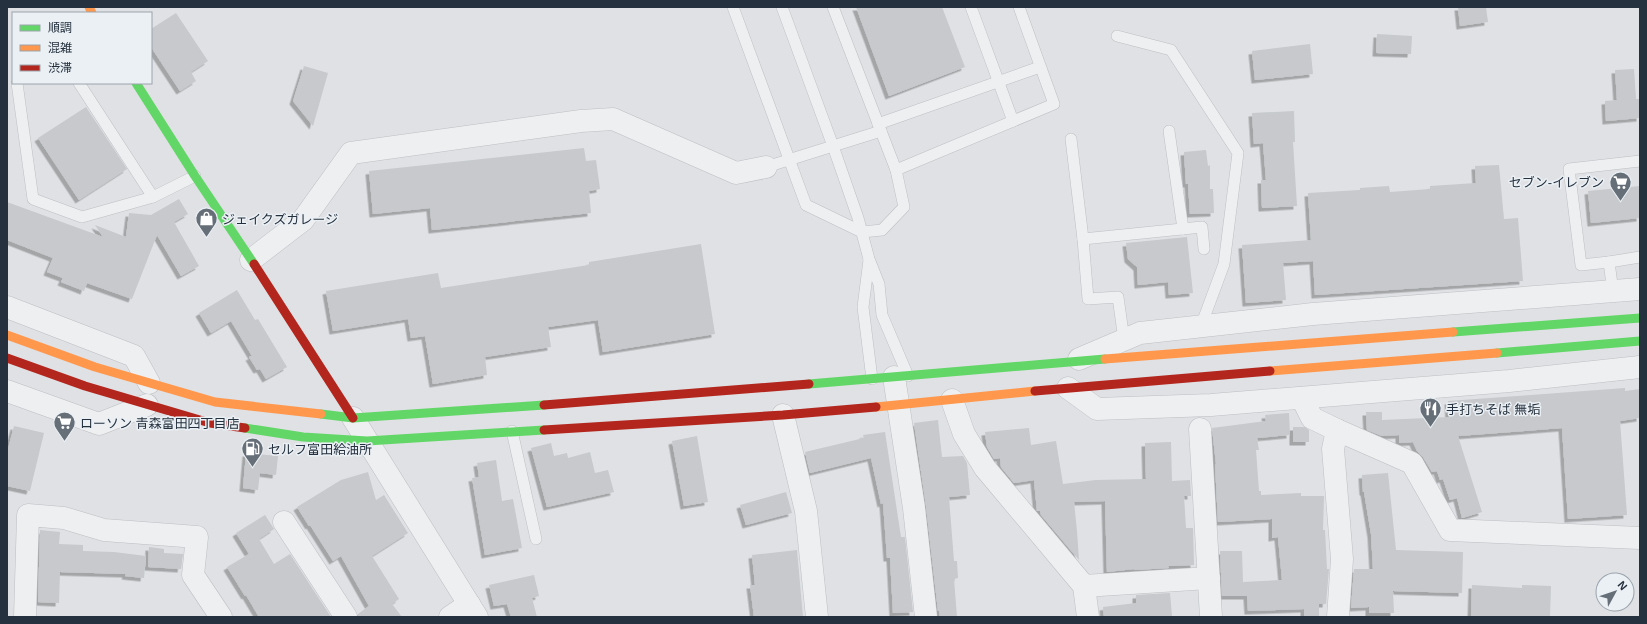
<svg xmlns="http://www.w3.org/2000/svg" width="1647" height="624" font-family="Arial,'Noto Sans JP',sans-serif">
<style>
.building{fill:#c7c9cc;filter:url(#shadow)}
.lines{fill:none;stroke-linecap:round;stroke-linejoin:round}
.lane-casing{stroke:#bdbfc2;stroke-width:12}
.street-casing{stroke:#bdbfc2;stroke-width:23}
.lane{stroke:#eeeff1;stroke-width:11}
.street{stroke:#eeeff1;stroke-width:22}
.fast{stroke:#63d668;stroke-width:9}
.slow{stroke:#ff974d;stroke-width:9}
.jam{stroke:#b3261e;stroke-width:9}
.labels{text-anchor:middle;stroke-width:3;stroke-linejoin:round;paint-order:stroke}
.poi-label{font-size:13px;fill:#25313e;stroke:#ebf0f5;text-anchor:start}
</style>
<defs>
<filter id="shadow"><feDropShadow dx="-3.5" dy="3.5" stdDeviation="0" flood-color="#0004"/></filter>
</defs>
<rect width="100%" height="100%" fill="#dfe1e4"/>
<g class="building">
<path d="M856,7H942L965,67L889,96Z"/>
<path d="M1458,7H1486L1488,22L1460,26Z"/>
<path d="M176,13L208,61L191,72L196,81L180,91L151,47V29Z"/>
<path d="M1377,34L1412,36L1411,54L1376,53Z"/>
<path d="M1310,44L1313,74L1255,80L1252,51Z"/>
<path d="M304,66L328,73L313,126L293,101Z"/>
<path d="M1634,69L1636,99H1640V118L1606,121L1605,101L1617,100L1615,70Z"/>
<path d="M86,107L127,169L79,200L38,138Z"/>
<path d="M1294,111L1295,142H1293L1297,206L1262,208L1261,180H1266L1263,143L1254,144L1252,113Z"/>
<path d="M584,148L586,161L596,160L600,189L589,191L591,213L432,230L430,208L373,214L369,171Z"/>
<path d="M1206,150L1208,166L1210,165V189H1213L1214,213L1190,214L1188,184H1186L1184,152Z"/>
<path d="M1499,165L1504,219L1518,218L1523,281L1315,295L1313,261L1283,263L1286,300L1246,303L1242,245L1311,240L1308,193L1360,190V188L1389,186L1390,192L1430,189V186L1476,183L1475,166Z"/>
<path d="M1640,186V218L1591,223L1588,191Z"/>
<path d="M179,199L188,214L174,222L199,266L181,276L157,235L132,299L87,283L84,291L61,282L63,278L47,272L53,258L7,240V202L103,237L95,225L126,237L129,213L151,215Z"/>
<path d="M1187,237L1193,293L1169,295L1168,282L1138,285L1137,267L1128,259L1126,243Z"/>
<path d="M701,244L715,334L603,352L598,320L548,327L551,347L485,357L487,375L433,384L425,336L411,338L408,319L333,331L326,291L438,273L441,288L589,265V262Z"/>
<path d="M237,290L255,320L258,319L287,367L266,379L260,369L257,370L249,357L252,356L231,321L211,333L199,313Z"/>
<path d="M1625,388V391L1640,389V418L1620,421L1627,515L1568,519L1562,428L1458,436L1482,512L1462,518L1457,498L1450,500L1443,479L1440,480L1437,471L1432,472L1423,457L1417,451L1413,442L1399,443V435L1382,436L1367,430L1366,412H1382V420L1449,417L1448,401Z"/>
<path d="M1289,413L1290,435L1257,438L1259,450H1256L1259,491H1261V495L1301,493V496H1324L1323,530H1325L1327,569H1329L1326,604H1319V617H1304V609L1248,611L1247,596H1222L1220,551H1242L1243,582L1282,580L1278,537L1272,538V519L1218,522L1215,464H1216L1212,428L1266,421L1265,415Z"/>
<path d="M938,420L942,457L963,456L967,463L970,495L949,497L954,561H957L958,578L954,579L957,617H940L939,611H938L926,506L914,423Z"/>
<path d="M14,426L44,433L30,491L7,486V453Z"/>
<path d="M1293,427H1305L1309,430V442H1293Z"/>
<path d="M1029,428L1031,445L1056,441L1063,484L1096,480L1146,479L1145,443L1171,442L1172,481L1190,480L1191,496H1184L1186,528H1193L1194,565L1168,566L1169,568L1134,570V569L1107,572L1105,501L1074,502L1077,531L1079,560L1041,515L1040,511H1037L1034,480L1014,483L1001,467L1000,458L994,459L987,447L985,432Z"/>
<path d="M885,432L901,537H905L913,612L893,613L890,558H887L883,503L881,504L871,458L810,473L805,452L864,438L863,435Z"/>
<path d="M697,436L708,502L684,506L672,441Z"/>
<path d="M551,443L554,456L567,453L568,458L590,452L595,473L608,470L614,492L547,507L531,448Z"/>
<path d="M246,453L278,456L276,475L260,473L258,490L243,488Z"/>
<path d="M496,460L502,501L513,499L522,548L485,555L472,478L479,477L477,463Z"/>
<path d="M368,472L376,500L384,495L408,533L372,556L399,599L392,604L402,617H358V614L369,606L341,556L333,561L310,525L309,526L297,507L341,480Z"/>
<path d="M1388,473L1396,550L1463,552L1462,593L1393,591L1394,613H1369V607L1351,608L1354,569H1373L1371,534L1364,492H1363L1362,475Z"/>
<path d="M786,492L792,513L746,525L740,505Z"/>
<path d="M265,515L274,529L259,539L274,564L290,554L331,617H259L246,595L245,596L227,567L249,554L236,533Z"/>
<path d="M40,530L60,532L59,544L83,545V551L114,552L146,556L144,578L125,576L126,574L60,572L59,603L38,602Z"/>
<path d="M149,547L164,549V553L183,554L181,569L148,567Z"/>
<path d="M797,550L803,617H754L750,585H755L752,555Z"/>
<path d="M534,575L539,596L532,598L537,617H511L507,604L494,606L489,585Z"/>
<path d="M1472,585L1522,588V585L1551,586L1550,617H1471Z"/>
<path d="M1170,593L1172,616L1104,617L1103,607L1136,603V595Z"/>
</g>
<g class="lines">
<defs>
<g id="lane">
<path d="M733,7L806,205L862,232L882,230L904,207L896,170L833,7"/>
<path d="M782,7L833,146L858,218L869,259L879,284L882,315L908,376"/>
<path d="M971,7L1013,121"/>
<path d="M1117,36L1171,50L1238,153L1224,264L1201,326"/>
<path d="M17,83L33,199L82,217L153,197L195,176"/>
<path d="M79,83L153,197"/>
<path d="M878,124L1040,67"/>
<path d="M1169,131L1183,229"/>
<path d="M1071,139L1083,239"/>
<path d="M766,167L881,131"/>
<path d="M896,170L1054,104L1019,7"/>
<path d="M869,260L863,307L872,379"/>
<path d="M1609,262L1640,257"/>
<path d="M1613,292L1609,262L1581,265L1569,169L1640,161"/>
<path d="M1124,340L1118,297L1088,299L1083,239L1202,227L1204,249"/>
<path d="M512,431L536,539"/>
</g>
<g id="street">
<path d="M251,260L303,220L351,153L581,121L613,119L736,173L766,167"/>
<path d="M7,307L134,356L149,383"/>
<path d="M1079,359L1140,333L1313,314L1640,289"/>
<path d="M894,377L914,508L926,617"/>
<path d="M1068,388L1097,409L1211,405L1509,381L1640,367"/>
<path d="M7,391L99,424L147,405"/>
<path d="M1302,398L1312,418L1337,430L1412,463L1450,530L1640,538"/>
<path d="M952,400L964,434L985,468L1084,586L1088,617"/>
<path d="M783,415L806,511L817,617"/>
<path d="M353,418L477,617"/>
<path d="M1200,429L1211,617"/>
<path d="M1337,430L1333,449L1342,559L1338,617"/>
<path d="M284,522L346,617"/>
<path d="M1084,586L1209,578"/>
<path d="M25,617L28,515L64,518L104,530L197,537L193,575L221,617"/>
<path d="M450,617L469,604"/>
</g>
</defs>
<use href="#lane" class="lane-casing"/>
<use href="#street" class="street-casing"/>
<use href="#lane" class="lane"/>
<use href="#street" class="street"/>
<g class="fast">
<path d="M136,83L195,176L254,264"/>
<path d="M1453,332L1640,318"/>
<path d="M1497,353L1640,341"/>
<path d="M809,384L1105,359"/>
<path d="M321,414L353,418L544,405"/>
<path d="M245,428L303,437L367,441L544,430"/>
</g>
<g class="slow">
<path d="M89,7L92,13"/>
<path d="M7,335L95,367L215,402L321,414"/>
<path d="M1105,359L1453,332"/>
<path d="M1270,371L1497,353"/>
<path d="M876,407L1035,391"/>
</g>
<g class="jam">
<path d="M254,264L353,418"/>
<path d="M7,358L85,386L210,423L245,428"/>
<path d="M1035,391L1270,371"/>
<path d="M544,405L809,384"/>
<path d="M544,430L783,415L876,407"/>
</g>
</g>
<defs>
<symbol id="supermarket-pin" viewBox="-11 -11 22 30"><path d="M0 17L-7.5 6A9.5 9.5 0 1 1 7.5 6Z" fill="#666f78" stroke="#ebf0f5"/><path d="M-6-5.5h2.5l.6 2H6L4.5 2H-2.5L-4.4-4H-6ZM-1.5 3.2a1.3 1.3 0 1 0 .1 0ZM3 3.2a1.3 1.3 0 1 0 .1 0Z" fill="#fff"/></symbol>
<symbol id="shop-pin" viewBox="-11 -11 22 30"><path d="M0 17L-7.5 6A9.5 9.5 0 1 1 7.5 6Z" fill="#666f78" stroke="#ebf0f5"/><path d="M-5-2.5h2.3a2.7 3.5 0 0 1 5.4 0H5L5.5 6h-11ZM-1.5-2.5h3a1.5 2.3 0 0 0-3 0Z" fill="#fff"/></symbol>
<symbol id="restaurant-pin" viewBox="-11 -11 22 30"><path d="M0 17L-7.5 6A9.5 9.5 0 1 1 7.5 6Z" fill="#666f78" stroke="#ebf0f5"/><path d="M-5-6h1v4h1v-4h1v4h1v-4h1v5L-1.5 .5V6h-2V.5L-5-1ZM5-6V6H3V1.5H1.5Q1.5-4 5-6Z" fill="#fff"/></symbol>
<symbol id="fuel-pin" viewBox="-11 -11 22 30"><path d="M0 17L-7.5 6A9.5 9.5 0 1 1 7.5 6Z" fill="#666f78" stroke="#ebf0f5"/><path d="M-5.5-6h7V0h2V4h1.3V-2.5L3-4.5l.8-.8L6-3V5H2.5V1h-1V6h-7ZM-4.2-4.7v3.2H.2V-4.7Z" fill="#fff"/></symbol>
</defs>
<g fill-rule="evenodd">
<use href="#supermarket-pin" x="1608" y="170" width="25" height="34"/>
<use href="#shop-pin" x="194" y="206" width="25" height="34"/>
<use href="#restaurant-pin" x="1418" y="396" width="25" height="34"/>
<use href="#supermarket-pin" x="52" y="410" width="25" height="34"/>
<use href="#fuel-pin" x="240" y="436" width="25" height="34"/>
</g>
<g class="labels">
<g class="poi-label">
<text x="1604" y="187" text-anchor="end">セブン-イレブン</text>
<text x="222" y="224">ジェイクズガレージ</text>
<text x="1446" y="414">手打ちそば 無垢</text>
<text x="80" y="428">ローソン 青森富田四丁目店</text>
<text x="268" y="454">セルフ富田給油所</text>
</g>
</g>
<rect width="1647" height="624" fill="none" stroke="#25313e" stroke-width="16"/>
<rect x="12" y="12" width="140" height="72" fill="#ebf0f5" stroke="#9ca4ac"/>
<rect x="20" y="25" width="20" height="6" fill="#63d668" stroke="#9ca4ac"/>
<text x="48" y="32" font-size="12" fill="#25313e">順調</text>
<rect x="20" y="45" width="20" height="6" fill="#ff974d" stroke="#9ca4ac"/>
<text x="48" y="52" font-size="12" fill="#25313e">混雑</text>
<rect x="20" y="65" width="20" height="6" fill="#b3261e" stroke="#9ca4ac"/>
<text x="48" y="72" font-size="12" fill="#25313e">渋滞</text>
<g transform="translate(1615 592) rotate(50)"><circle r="19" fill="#ebf0f5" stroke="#9ca4ac"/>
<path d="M0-3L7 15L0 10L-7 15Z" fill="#666f78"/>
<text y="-6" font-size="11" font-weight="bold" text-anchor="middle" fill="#25313e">N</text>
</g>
</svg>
